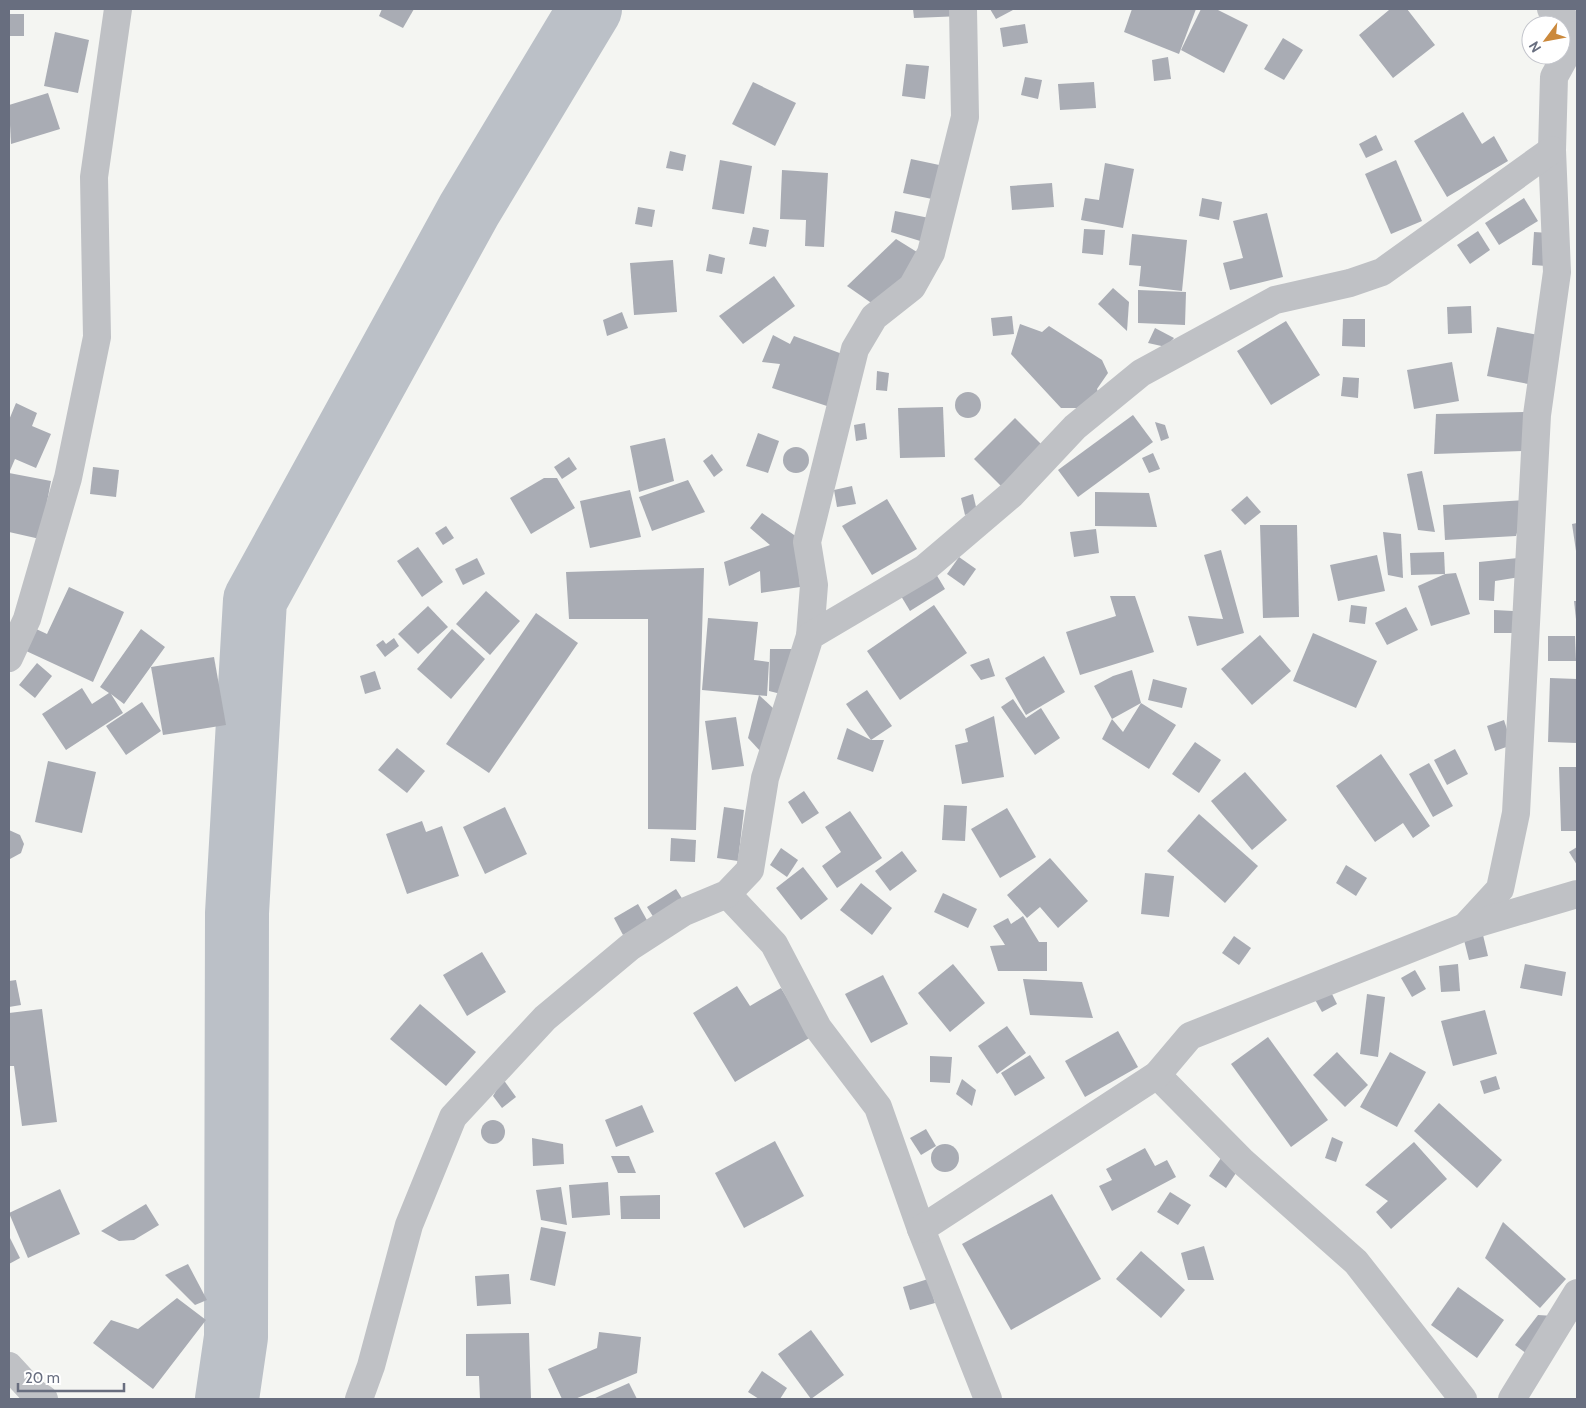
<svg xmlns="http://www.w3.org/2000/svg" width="1586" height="1408" font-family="Cabin,sans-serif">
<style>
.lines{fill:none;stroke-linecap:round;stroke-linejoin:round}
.river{stroke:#bbc0c7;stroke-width:64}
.building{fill:#a9acb4}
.minor{stroke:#bfc1c5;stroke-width:28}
</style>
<rect width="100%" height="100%" fill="#f4f5f2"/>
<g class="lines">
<path class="river" d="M227,1399L236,1337L237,913L255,600L469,210L590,9"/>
</g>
<g class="building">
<path d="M382,9H414L403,28L379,16Z"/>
<path d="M913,9H962V16L914,18Z"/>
<path d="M990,9H1012L1013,10L996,19Z"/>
<path d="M1132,9H1196L1179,54L1124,32Z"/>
<path d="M1201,9H1216L1248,25L1224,73L1181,50Z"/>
<path d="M1388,9H1407L1435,45L1393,78L1359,35L1389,10Z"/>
<rect x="9" y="14" width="15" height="22"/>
<path d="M1025,24L1028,43L1003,47L1000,28Z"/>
<path d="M55,32L89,40L78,93L44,86Z"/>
<path d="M1283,38L1303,50L1284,80L1264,69Z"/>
<path d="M1168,57L1171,79L1154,81L1152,60Z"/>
<path d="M906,64L929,66L925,99L902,96Z"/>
<path d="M1025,77L1042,80L1038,99L1021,95Z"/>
<path d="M753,82L796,103L775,146L732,124Z"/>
<path d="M1094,82L1096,108L1060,110L1058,84Z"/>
<path d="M48,93L60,129L11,144L9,105Z"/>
<path d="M1463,112L1482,144L1494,136L1508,161L1447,197L1414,141Z"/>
<path d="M1376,135L1383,150L1366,158L1359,144Z"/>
<path d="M670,151L686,155L683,171L666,168Z"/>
<path d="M911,159L944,166L937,200L903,193Z"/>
<path d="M720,160L752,166L744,214L712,209Z"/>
<path d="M1396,160L1422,221L1391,234L1365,174Z"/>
<path d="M1105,163L1134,169L1123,228L1081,220L1085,198L1099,200Z"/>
<path d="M782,170L828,173L824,247L805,246L806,220L780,219Z"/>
<path d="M1052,183L1054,207L1012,210L1010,186Z"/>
<path d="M1202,198L1222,202L1219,220L1199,216Z"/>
<path d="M1524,198L1538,221L1499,245L1485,223Z"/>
<path d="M638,207L655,210L652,227L635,224Z"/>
<path d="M895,211L934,219L930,244L891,232Z"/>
<path d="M1267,213L1283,277L1230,290L1223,263L1243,258L1233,221Z"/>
<path d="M753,227L769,230L766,247L749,244Z"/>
<path d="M1084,229L1105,230L1103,255L1082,253Z"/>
<path d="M1478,231L1490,250L1470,264L1457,245Z"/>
<path d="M1534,232L1549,233L1547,266L1532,265Z"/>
<path d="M1132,234L1187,240L1182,291L1139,286L1141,266L1129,265Z"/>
<path d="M896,239L925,257L880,309L847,286Z"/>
<path d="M709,254L725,258L722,274L706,271Z"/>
<path d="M673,260L677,312L634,315L630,263Z"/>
<path d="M774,276L795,306L743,344L719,316Z"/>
<path d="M1113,288L1129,302L1127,331L1098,304Z"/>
<path d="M1138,290L1186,292L1185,325L1138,323Z"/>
<path d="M1471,306L1472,333L1448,334L1447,307Z"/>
<path d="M622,312L628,328L607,336L603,320Z"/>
<path d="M1012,316L1014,334L993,336L991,318Z"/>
<path d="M1343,319H1365V347L1342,346Z"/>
<path d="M1286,321L1320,375L1271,405L1237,351Z"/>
<path d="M1020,324L1042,332L1049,326L1102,360L1108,373L1097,389L1099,395L1077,408H1061L1011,354Z"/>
<path d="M1497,327L1538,335L1528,384L1487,376Z"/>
<path d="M1155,328L1174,338L1166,347L1148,343Z"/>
<path d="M773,335L790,344L794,336L845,355L830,407L772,388L780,364L762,362Z"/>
<path d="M1452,362L1459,401L1414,409L1407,370Z"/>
<path d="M877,371L889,373L887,391L876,390Z"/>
<path d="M1343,377L1359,378L1358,398L1341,396Z"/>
<circle cx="968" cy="405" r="13"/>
<path d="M16,403L37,413L32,426L51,434L36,468L15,459L9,473L51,481L40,539L9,532V420Z"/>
<path d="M943,407L945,457L900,458L898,408Z"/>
<path d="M1524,412L1523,451L1434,454L1436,414Z"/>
<path d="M1133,415L1153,442L1078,497L1058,470Z"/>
<path d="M1015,418L1043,446L1002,487L974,459Z"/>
<path d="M1155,422L1165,425L1169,438L1161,441Z"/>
<path d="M865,423L867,439L856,441L854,425Z"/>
<path d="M758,433L779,441L768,473L746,466Z"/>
<path d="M665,438L674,481L639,492L630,446Z"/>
<circle cx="796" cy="460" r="13"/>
<path d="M1153,453L1160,469L1149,473L1142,458Z"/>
<path d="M712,454L723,470L714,477L703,461Z"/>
<path d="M569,457L577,469L562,479L554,467Z"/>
<path d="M93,467L119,470L116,497L90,494Z"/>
<path d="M1422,471L1435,532L1418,530L1407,474Z"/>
<path d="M544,478H557L575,508L531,534L510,498Z"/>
<path d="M688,480L705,512L652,531L639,497Z"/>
<path d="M852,486L856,504L837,507L834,490Z"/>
<path d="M630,490L641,537L590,548L580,501Z"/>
<path d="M1095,492L1149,493L1157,527L1095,526Z"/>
<path d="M973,494L977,511L965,515L961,498Z"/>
<path d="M1247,496L1261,512L1245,525L1231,510Z"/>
<path d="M887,499L917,549L872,575L842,526Z"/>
<path d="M1527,500L1516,536L1445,540L1443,505Z"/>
<path d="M762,513L797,537L800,587L761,593L760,571L729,586L724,562L770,545L750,528Z"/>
<path d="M1577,523V551H1576L1572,524Z"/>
<path d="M1260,525H1297L1299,617L1263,618Z"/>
<path d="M446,526L454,538L443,545L435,533Z"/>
<path d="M1096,529L1099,553L1074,557L1070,532Z"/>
<path d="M1383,532L1401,534L1403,578L1388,575Z"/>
<path d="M418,547L443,582L422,597L397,561Z"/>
<path d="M1221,550L1244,633L1197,646L1188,616L1223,619L1204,555Z"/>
<path d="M1444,552L1445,574L1411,575L1410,553Z"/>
<path d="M1377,555L1385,591L1338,601L1330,565Z"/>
<path d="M959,557L976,569L964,586L947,574Z"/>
<path d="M477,558L485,574L463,585L455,569Z"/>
<path d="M1518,558L1520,577L1495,581L1494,601L1479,600V562Z"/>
<path d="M704,568L696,830L648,829V619H569L566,572Z"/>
<path d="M1456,573L1470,614L1431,626L1418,586L1445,574Z"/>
<path d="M936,574L945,589L910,611L901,596Z"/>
<path d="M69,587L124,612L93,682L24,650L34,628L47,634Z"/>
<path d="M486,591L520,621L490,655L456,624Z"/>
<path d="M1110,596H1135L1154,652L1080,675L1066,632L1116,616Z"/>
<path d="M1574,601H1577V619H1576Z"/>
<path d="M934,605L967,653L900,700L867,651Z"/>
<path d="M1351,605L1367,607L1365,624L1349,622Z"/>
<path d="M428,606L448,627L418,654L398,634Z"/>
<path d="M1406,607L1418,630L1387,645L1375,623Z"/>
<path d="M1494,610L1513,611V633H1494Z"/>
<path d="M536,613L578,643L489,773L446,744Z"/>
<path d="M708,618L758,622L754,660L769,662L767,696L702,690Z"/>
<path d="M141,629L165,647L124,704L111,694L123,713L66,750L42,714L82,688L92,704L109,693L100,687Z"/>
<path d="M452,629L485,659L451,699L417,669Z"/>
<path d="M1313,633L1377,661L1356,708L1293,681Z"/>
<path d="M1260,635L1291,671L1252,705L1221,669Z"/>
<path d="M1548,636H1575L1576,661H1548Z"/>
<path d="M394,638L399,646L385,657L376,645L383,640L386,644Z"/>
<path d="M770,649H794L781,694L769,691Z"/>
<path d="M1044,656L1065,692L1026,715L1005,678Z"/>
<path d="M214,657L226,725L163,735L151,667Z"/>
<path d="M989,658L995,676L981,680L970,665Z"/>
<path d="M37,663L52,676L35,698L19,685Z"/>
<path d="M1132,670L1141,703L1112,719L1094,686L1113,676Z"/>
<path d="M375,671L381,689L365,694L360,676Z"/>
<path d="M1550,678L1577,679V743L1548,742Z"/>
<path d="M1153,679L1187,688L1182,708L1148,700Z"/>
<path d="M867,690L892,726L871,740L846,704Z"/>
<path d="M759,695L774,709L762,753L748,738Z"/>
<path d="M1013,699L1026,718L1041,708L1060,738L1035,755L1001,707Z"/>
<path d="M142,702L161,731L126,755L106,726Z"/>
<path d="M1141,703L1176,725L1149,769L1102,739L1112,719L1123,732Z"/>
<path d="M994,716L1004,777L962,784L955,745L968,742L965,729Z"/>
<path d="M736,717L744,766L712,770L705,721Z"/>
<path d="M1504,720L1512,745L1495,751L1487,726Z"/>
<path d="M847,728L871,740H884L873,772L837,759Z"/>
<path d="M1195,742L1221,760L1199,793L1172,774Z"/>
<path d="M397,748L425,771L407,793L378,770Z"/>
<path d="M1455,749L1468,774L1447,785L1434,760Z"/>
<path d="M1381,754L1430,826L1413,838L1403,823L1375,842L1336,786Z"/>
<path d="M48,761L96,772L82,833L35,822Z"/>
<path d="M1429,763L1453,806L1433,817L1409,774Z"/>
<path d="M1559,767H1577V831H1561Z"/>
<path d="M1245,772L1287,820L1252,850L1211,801Z"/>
<path d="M804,791L819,813L802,824L788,802Z"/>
<path d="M944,805L967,806L965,841L942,840Z"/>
<path d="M505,807L527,854L485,874L463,827Z"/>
<path d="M724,807L744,810L738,861L717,858Z"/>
<path d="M1007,808L1036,857L1000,878L971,829Z"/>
<path d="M850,811L882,858L837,888L822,866L841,852L825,827Z"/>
<path d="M1199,814L1258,866L1225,903L1167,851Z"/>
<path d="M422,821L426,832L442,826L459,876L407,894L386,834Z"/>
<path d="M9,830L20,835L24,844L21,853L10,859Z"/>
<path d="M671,838L696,840L695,862L670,861Z"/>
<path d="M1577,847V865L1569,852Z"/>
<path d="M781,848L798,860L787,877L770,865Z"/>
<path d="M902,851L917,871L890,891L875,871Z"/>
<path d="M1050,858L1088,901L1058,928L1040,907L1027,918L1007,895Z"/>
<path d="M1346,865L1367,878L1356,896L1336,883Z"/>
<path d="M803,867L828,899L801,920L776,888Z"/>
<path d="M1145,873L1174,876L1169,917L1141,914Z"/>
<path d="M861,883L892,908L872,935L840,910Z"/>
<path d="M676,889L683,900L654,918L647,907Z"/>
<path d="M943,893L977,909L968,928L934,912Z"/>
<path d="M638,904L648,922L623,935L614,918Z"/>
<path d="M1023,916L1039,942H1047V971H998L990,946L1005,945L993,926L1008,918L1011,924Z"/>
<path d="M1483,935L1488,956L1469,960L1464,940Z"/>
<path d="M1234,936L1251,948L1239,965L1222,953Z"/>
<path d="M482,952L506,992L467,1016L443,975Z"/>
<path d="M953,964L985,1003L950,1032L918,993Z"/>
<path d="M1458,964L1460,991L1441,992L1439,966Z"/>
<path d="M1525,964L1566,972L1562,996L1520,988Z"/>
<path d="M1415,970L1426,989L1412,997L1401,978Z"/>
<path d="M883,975L908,1024L871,1043L845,994Z"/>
<path d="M1023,979L1082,982L1093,1018L1030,1015Z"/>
<path d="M16,980L21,1005L9,1007V981Z"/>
<path d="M737,986L750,1006L781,988L811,1037L735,1082L693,1013Z"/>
<path d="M1330,990L1337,1004L1322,1012L1314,998Z"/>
<path d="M1367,994L1385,997L1378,1057L1360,1054Z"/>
<path d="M420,1004L476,1052L446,1086L390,1039Z"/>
<path d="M42,1009L57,1122L22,1126L14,1066H9V1013Z"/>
<path d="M1485,1010L1497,1054L1453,1066L1441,1021Z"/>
<path d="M1007,1026L1026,1053L997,1074L978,1046Z"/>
<path d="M1118,1031L1138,1067L1085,1097L1065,1061Z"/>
<path d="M1268,1037L1328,1120L1291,1147L1231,1064Z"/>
<path d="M1337,1052L1368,1085L1345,1107L1313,1075Z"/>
<path d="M1390,1052L1426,1072L1397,1127L1360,1107Z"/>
<path d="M1030,1055L1045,1078L1015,1096L1001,1073Z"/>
<path d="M930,1056L952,1057L950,1083L930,1082Z"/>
<path d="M1496,1076L1500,1089L1484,1094L1480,1081Z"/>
<path d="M503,1079L516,1097L502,1108L493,1096Z"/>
<path d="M962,1079L976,1090L972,1106L956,1094Z"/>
<path d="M1439,1103L1502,1160L1477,1188L1414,1131Z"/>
<path d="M642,1105L654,1132L616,1147L605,1120Z"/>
<circle cx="493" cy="1132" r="12"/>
<path d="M926,1129L936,1146L921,1155L910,1138Z"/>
<path d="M1332,1137L1343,1142L1336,1162L1325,1158Z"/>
<path d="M532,1138L563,1144L564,1164L533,1166Z"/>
<path d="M775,1141L804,1196L744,1228L715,1173Z"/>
<path d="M1414,1142L1447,1179L1391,1229L1376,1212L1388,1201L1365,1185Z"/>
<circle cx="945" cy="1158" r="14"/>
<path d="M1145,1148L1155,1166L1167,1160L1176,1177L1112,1211L1099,1186L1112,1180L1106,1169Z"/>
<path d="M611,1156H629L636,1173H618Z"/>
<path d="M1221,1158L1238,1170L1226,1188L1209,1176Z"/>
<path d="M608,1182L610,1215L572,1218L569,1185Z"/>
<path d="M561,1187L567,1225L541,1220L536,1190Z"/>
<path d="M60,1189L80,1234L28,1258L9,1213Z"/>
<path d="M1170,1192L1191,1205L1178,1225L1157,1212Z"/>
<path d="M1052,1194L1101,1279L1011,1330L962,1244Z"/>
<path d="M660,1195V1219H621L620,1196Z"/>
<path d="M146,1204L159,1225L134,1240L119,1241L101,1231Z"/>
<path d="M1503,1222L1566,1279L1540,1308L1485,1258Z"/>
<path d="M541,1227L566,1232L555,1286L530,1280Z"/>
<path d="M9,1236L20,1258L9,1264Z"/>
<path d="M1204,1246L1214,1280H1188L1181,1253Z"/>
<path d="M1141,1251L1185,1290L1161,1318L1116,1279Z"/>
<path d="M188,1264L207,1300L195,1305L165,1275Z"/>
<path d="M509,1274L511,1304L477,1306L475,1276Z"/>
<path d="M928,1279L935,1303L910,1310L903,1287Z"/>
<path d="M1458,1287L1504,1320L1477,1358L1431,1325Z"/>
<path d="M177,1298L206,1320L153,1389L93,1343L111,1320L138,1329Z"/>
<path d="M1538,1315L1554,1316L1527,1354L1515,1345Z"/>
<path d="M811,1330L844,1375L811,1399L778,1354Z"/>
<path d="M599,1332L641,1337L637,1373L575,1399H562L548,1369L597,1348Z"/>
<path d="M529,1333L531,1399H480L479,1376H466V1334Z"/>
<path d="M762,1371L787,1388L780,1399H759L748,1392Z"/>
<path d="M629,1383L637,1399H593Z"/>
</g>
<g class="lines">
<g class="minor">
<path d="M1551,9L1577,29"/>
<path d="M810,636L814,585L807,542L855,349L874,317L912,287L931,253L965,117L963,9"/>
<path d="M9,658L27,619L68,478L97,337L94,177L118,9"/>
<path d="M727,894L774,944L818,1028L878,1107L921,1229L988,1399"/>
<path d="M1465,927L1500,889L1516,813L1537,415L1557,272L1552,150L1554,77L1577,35"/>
<path d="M1157,1075L1243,1162L1356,1262L1463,1399"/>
<path d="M921,1229L1157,1075L1190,1036L1465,927L1577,894"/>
<path d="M9,1366L33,1392L44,1399"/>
<path d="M359,1399L371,1366L409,1225L453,1117L545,1018L630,947L684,912L727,894L750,870L765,778L810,636L925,568L1012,494L1075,427L1141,373L1275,300L1350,283L1382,272L1552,150"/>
<path d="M1512,1399L1577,1293"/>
</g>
</g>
<rect width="1586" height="1408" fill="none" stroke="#686e7f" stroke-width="20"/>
<g transform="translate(1546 40) rotate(238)"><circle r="24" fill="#ffffff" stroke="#c3c5cc"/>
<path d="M0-4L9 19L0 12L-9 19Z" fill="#cb893c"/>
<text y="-8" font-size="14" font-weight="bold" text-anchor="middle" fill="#686e7f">N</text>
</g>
<path d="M18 1383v8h106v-8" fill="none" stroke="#686e7f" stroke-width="2.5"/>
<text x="25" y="1383" font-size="15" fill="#686e7f" stroke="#ffffff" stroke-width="4" paint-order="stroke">20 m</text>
</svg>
